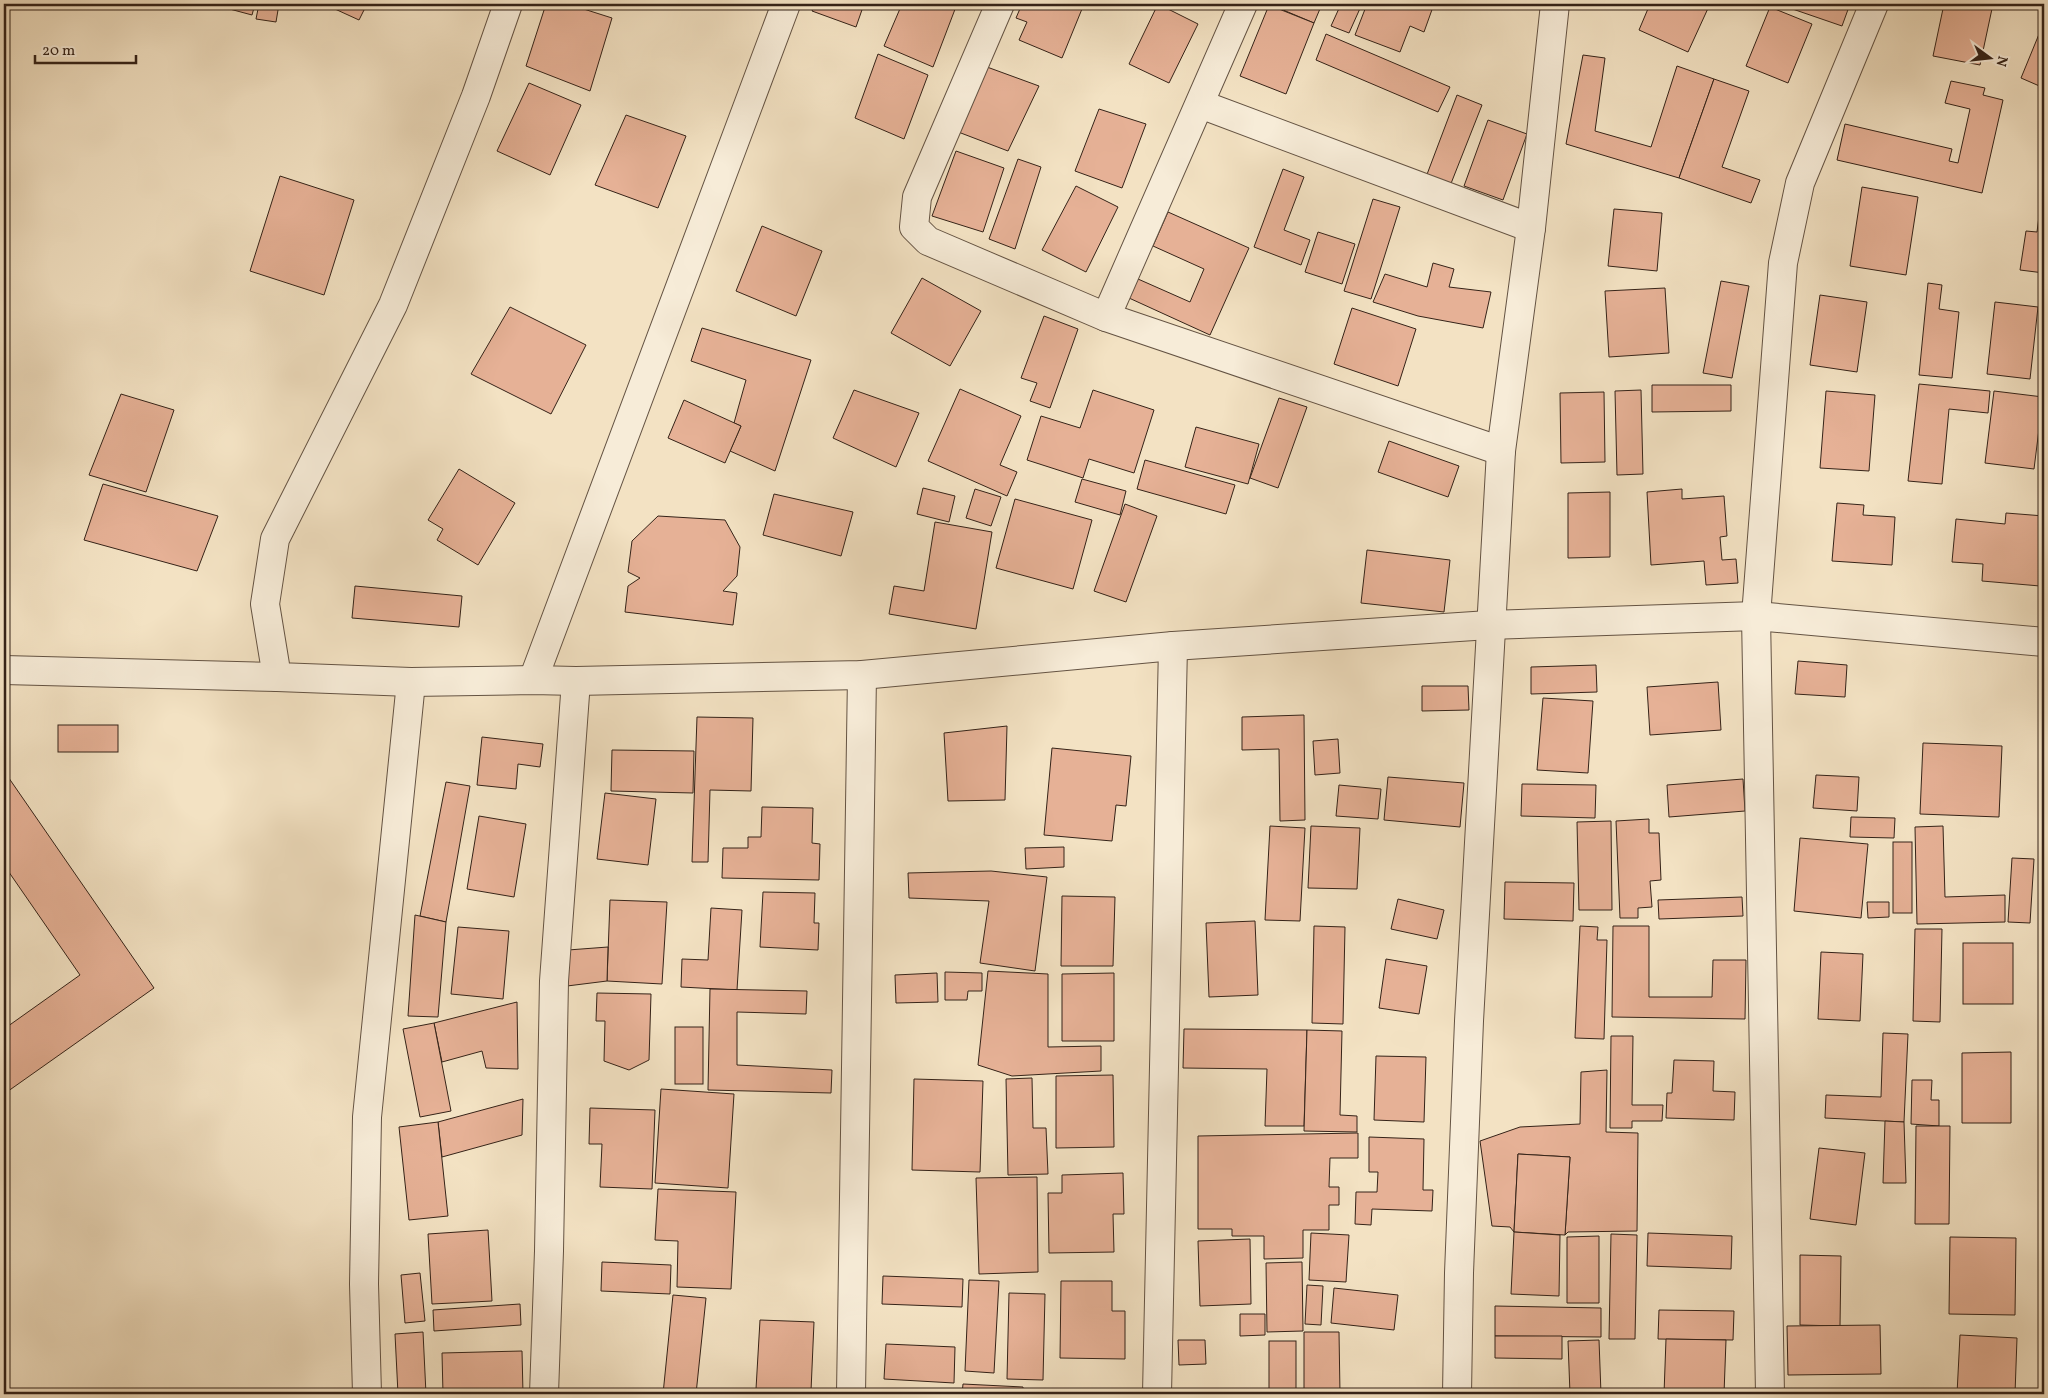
<svg xmlns="http://www.w3.org/2000/svg" width="2048" height="1398" font-family="Vollkorn,serif">
<style>
.building{fill:#e6b196;stroke:#352318}
.lines{fill:none;stroke-linecap:round;stroke-linejoin:round}
.street-casing{stroke:#645343;stroke-width:30}
.street{stroke:#f7ecd8;stroke-width:28}
</style>
<rect width="100%" height="100%" fill="#f3e2c3"/>
<filter id="stains"><feTurbulence type="fractalNoise" baseFrequency=".004" numOctaves="4"/><feColorMatrix values="0 0 0 0 .2 0 0 0 0 .09 0 0 0 0 .02 0 0 0 .5 -.17"/></filter>
<radialGradient id="worn" r=".72"><stop offset=".6" stop-color="#630" stop-opacity="0"/><stop offset="1" stop-color="#630" stop-opacity=".3"/></radialGradient>
<g class="building">
<path d="M211,4H255L252,15Z"/>
<path d="M259,4H279L276,22L256,19Z"/>
<path d="M324,4H367L359,20Z"/>
<path d="M546,4H568L612,18L590,91L526,66Z"/>
<path d="M815,4H864L856,27L812,11Z"/>
<path d="M902,4H957L933,67L884,46Z"/>
<path d="M1022,4H1084L1062,58L1019,40L1027,22L1016,18Z"/>
<path d="M1158,4L1198,24L1169,83L1129,64Z"/>
<path d="M1269,4H1322L1314,23Z"/>
<path d="M1341,4H1362L1349,33L1331,26Z"/>
<path d="M1367,4H1434L1424,32L1410,26L1400,52L1355,35Z"/>
<path d="M1650,4H1710L1688,52L1639,30Z"/>
<path d="M1778,4H1850L1842,26Z"/>
<path d="M1944,4H1993L1980,65L1933,56Z"/>
<path d="M1269,5L1314,23L1286,94L1240,76Z"/>
<path d="M1770,7L1812,24L1788,83L1746,66Z"/>
<path d="M2044,22V88L2021,78Z"/>
<path d="M1326,34L1450,87L1438,112L1316,60Z"/>
<path d="M878,54L928,75L904,139L855,118Z"/>
<path d="M1583,55L1605,58L1595,131L1651,147L1677,66L1714,79L1679,178L1566,144Z"/>
<path d="M987,67L1039,86L1008,151L953,130Z"/>
<path d="M1714,79L1749,91L1722,167L1760,180L1751,203L1679,178Z"/>
<path d="M1951,81L1985,88L1983,95L2003,100L1982,193L1837,160L1845,124L1952,149L1949,161L1958,163L1970,109L1945,103Z"/>
<path d="M529,83L581,105L550,175L497,151Z"/>
<path d="M1457,95L1482,105L1450,186L1426,177Z"/>
<path d="M1099,109L1146,124L1122,188L1075,171Z"/>
<path d="M626,115L686,136L658,208L595,185Z"/>
<path d="M1488,120L1527,134L1503,200L1464,186Z"/>
<path d="M956,151L1004,168L983,232L932,216Z"/>
<path d="M1018,159L1041,167L1015,249L989,239Z"/>
<path d="M1283,169L1304,177L1284,230L1310,240L1301,265L1254,247Z"/>
<path d="M280,176L354,200L324,295L250,271Z"/>
<path d="M1076,186L1118,207L1086,272L1042,250Z"/>
<path d="M1862,187L1918,197L1906,275L1850,266Z"/>
<path d="M1373,199L1400,207L1371,299L1344,291Z"/>
<path d="M2041,200L2044,201V273L2020,270L2026,231L2037,232Z"/>
<path d="M1614,209L1662,213L1657,271L1608,266Z"/>
<path d="M1168,212L1249,248L1210,335L1129,298L1138,279L1190,302L1204,269L1153,246Z"/>
<path d="M762,226L822,251L796,316L736,291Z"/>
<path d="M1318,232L1355,244L1342,284L1305,272Z"/>
<path d="M1433,263L1454,269L1449,287L1491,292L1483,328L1418,316L1373,302L1385,274L1427,287Z"/>
<path d="M922,278L981,311L950,366L891,333Z"/>
<path d="M1721,281L1749,286L1732,378L1703,373Z"/>
<path d="M1928,283L1942,285L1939,309L1959,312L1952,378L1919,375Z"/>
<path d="M1665,288L1669,353L1609,357L1605,291Z"/>
<path d="M1820,295L1867,302L1857,372L1810,365Z"/>
<path d="M1995,302L2038,307L2030,379L1987,374Z"/>
<path d="M510,307L586,345L551,414L471,374Z"/>
<path d="M1352,308L1416,329L1398,386L1334,364Z"/>
<path d="M1044,316L1078,329L1050,408L1030,401L1037,383L1021,378Z"/>
<path d="M702,328L811,360L775,471L730,451L741,426L734,423L746,380L691,361Z"/>
<path d="M1919,384L1990,391L1988,413L1949,409L1942,484L1908,481Z"/>
<path d="M1652,385H1731V411L1652,412Z"/>
<path d="M960,389L1021,416L1000,465L1017,472L1007,496L928,461Z"/>
<path d="M854,390L919,413L896,467L833,438Z"/>
<path d="M1093,390L1154,410L1134,473L1089,459L1083,478L1027,460L1041,416L1080,428Z"/>
<path d="M1641,390L1643,474L1617,475L1615,391Z"/>
<path d="M1826,391L1875,395L1869,471L1820,468Z"/>
<path d="M1994,391L2043,397L2034,469L1985,463Z"/>
<path d="M1604,392L1605,462L1561,463L1560,393Z"/>
<path d="M121,394L174,410L146,492L89,475Z"/>
<path d="M1279,398L1307,407L1278,488L1250,478Z"/>
<path d="M684,400L741,426L725,463L668,438Z"/>
<path d="M1196,427L1259,444L1248,484L1185,467Z"/>
<path d="M1389,441L1459,466L1448,497L1378,472Z"/>
<path d="M1145,460L1235,485L1226,514L1137,489Z"/>
<path d="M459,469L515,503L478,565L437,540L443,529L428,520Z"/>
<path d="M1082,479L1126,491L1120,515L1075,502Z"/>
<path d="M103,484L218,516L197,571L84,540Z"/>
<path d="M923,488L955,496L949,522L917,514Z"/>
<path d="M975,489L1001,497L991,526L966,518Z"/>
<path d="M1682,489V499L1724,496L1727,536L1720,537L1722,560L1736,559L1738,583L1706,585L1704,561L1651,565L1647,492Z"/>
<path d="M1610,492V557L1568,558V493Z"/>
<path d="M774,494L853,512L841,556L763,535Z"/>
<path d="M1015,499L1092,520L1073,589L996,568Z"/>
<path d="M1837,503L1864,505L1863,515L1895,517L1892,565L1832,561Z"/>
<path d="M1125,504L1157,516L1126,602L1094,591Z"/>
<path d="M2006,513L2044,516L2040,586L1982,581L1983,564L1952,562L1956,519L2005,524Z"/>
<path d="M658,516L725,520L740,547L737,576L723,591L737,593L733,625L625,612L628,586L640,578L628,572L632,541Z"/>
<path d="M935,522L992,532L976,629L889,614L894,586L924,591Z"/>
<path d="M1367,550L1450,560L1444,612L1361,603Z"/>
<path d="M355,586L462,596L459,627L352,618Z"/>
<path d="M1798,661L1847,665L1845,697L1795,694Z"/>
<path d="M1596,665L1597,692L1531,694V667Z"/>
<path d="M1718,682L1721,730L1650,735L1647,687Z"/>
<path d="M1422,686H1468L1469,710L1422,711Z"/>
<path d="M1543,698L1593,701L1588,773L1537,770Z"/>
<path d="M1304,715L1305,820L1280,821L1279,749L1242,750V717Z"/>
<path d="M697,717L753,718L751,791L710,790L708,862H692Z"/>
<rect x="58" y="725" width="60" height="27"/>
<path d="M1007,726L1005,800L948,801L944,733Z"/>
<path d="M482,737L543,744L540,767L518,764L516,789L477,785Z"/>
<path d="M1338,739L1340,773L1315,775L1313,741Z"/>
<path d="M1923,743L2002,746L1999,817L1920,814Z"/>
<path d="M1052,748L1131,756L1126,806L1116,805L1112,841L1044,835Z"/>
<path d="M612,750L694,751L693,793L611,791Z"/>
<path d="M4,771L154,988L4,1094V1029L80,975L4,865Z"/>
<path d="M1816,775L1859,777L1857,811L1813,808Z"/>
<path d="M1388,777L1464,783L1460,827L1384,820Z"/>
<path d="M1743,779L1745,811L1669,817L1667,785Z"/>
<path d="M446,782L470,786L446,922L420,916Z"/>
<path d="M1522,784L1596,785L1595,818L1521,816Z"/>
<path d="M1339,785L1381,789L1378,819L1336,816Z"/>
<path d="M605,793L656,799L648,865L597,859Z"/>
<path d="M762,807L813,808L812,843L820,844L819,880L722,878L723,848H748V837H761Z"/>
<path d="M479,816L526,824L514,897L467,889Z"/>
<path d="M1851,817L1895,818L1894,838L1850,837Z"/>
<path d="M1649,819V833H1659L1661,880L1650,881L1652,907L1638,908V918H1620L1616,821Z"/>
<path d="M1611,821L1612,910H1579L1577,822Z"/>
<path d="M1270,826L1305,828L1300,921L1265,920Z"/>
<path d="M1311,826L1360,828L1357,889L1308,888Z"/>
<path d="M1943,826L1945,897L2005,895V922L1917,924L1915,827Z"/>
<path d="M1800,838L1868,844L1861,918L1794,911Z"/>
<rect x="1893" y="842" width="19" height="71"/>
<path d="M1064,847V867L1026,869L1025,848Z"/>
<path d="M2012,858L2034,859L2030,923L2008,922Z"/>
<path d="M991,871L1047,877L1035,971L980,963L989,901L909,898L908,873Z"/>
<path d="M1505,882L1574,883L1573,921L1504,919Z"/>
<path d="M763,892L815,893L814,923H819L818,950L760,947Z"/>
<path d="M1062,896L1115,897L1113,966H1061Z"/>
<path d="M1742,897L1743,916L1659,919L1658,900Z"/>
<path d="M1398,899L1444,910L1437,939L1391,929Z"/>
<path d="M610,900L667,902L662,984L607,981Z"/>
<path d="M1867,902H1889V917L1868,918Z"/>
<path d="M711,908L742,910L737,990L681,987L682,959L708,960Z"/>
<path d="M415,915L446,922L438,1017L408,1016Z"/>
<path d="M1255,921L1258,995L1209,997L1206,923Z"/>
<path d="M1314,926L1345,927L1343,1024L1312,1023Z"/>
<path d="M1580,926L1598,927L1597,940H1607L1604,1039L1575,1038Z"/>
<path d="M1613,926H1649V997H1712L1713,960H1746L1745,1019L1612,1017Z"/>
<path d="M458,927L509,931L503,999L451,994Z"/>
<path d="M1915,929H1942L1940,1022L1913,1021Z"/>
<rect x="1963" y="943" width="50" height="61"/>
<path d="M608,947L607,981L567,986L568,950Z"/>
<path d="M1821,952L1863,954L1860,1021L1818,1019Z"/>
<path d="M1386,959L1427,966L1419,1014L1379,1008Z"/>
<path d="M988,971L1048,974V1047L1101,1046V1071L1012,1076L978,1065Z"/>
<path d="M945,972L982,973V991H968L967,1000H945Z"/>
<path d="M937,973L938,1002L896,1003L895,975Z"/>
<path d="M1114,973V1041H1062V974Z"/>
<path d="M710,989L807,991L806,1014L737,1012V1065L832,1070L831,1093L708,1090Z"/>
<path d="M597,993L651,994L649,1060L629,1070L604,1061L605,1021H596Z"/>
<path d="M517,1002L518,1069L486,1068L482,1051L442,1062L434,1023Z"/>
<path d="M434,1023L451,1111L420,1117L403,1029Z"/>
<rect x="675" y="1027" width="28" height="57"/>
<path d="M1184,1029L1307,1030L1304,1126H1265L1267,1069L1183,1068Z"/>
<path d="M1307,1030L1342,1031L1340,1115L1357,1116V1132L1304,1131Z"/>
<path d="M1883,1033L1908,1034L1904,1122L1825,1118L1826,1095L1881,1097Z"/>
<path d="M1611,1036H1633L1632,1105H1663L1662,1121H1632V1128H1610Z"/>
<path d="M2011,1052V1123H1962V1053Z"/>
<path d="M1376,1056L1426,1057L1424,1122L1374,1120Z"/>
<path d="M1674,1060L1714,1061L1713,1091L1735,1092L1734,1120L1666,1118L1667,1093H1672Z"/>
<path d="M1607,1070L1606,1132L1638,1133L1637,1231L1568,1232L1565,1235L1570,1157L1518,1154L1514,1232L1510,1227L1492,1226L1480,1141L1520,1127L1580,1124L1581,1072Z"/>
<path d="M1113,1075L1114,1147L1056,1148V1076Z"/>
<path d="M1032,1078L1033,1128H1046L1048,1174L1008,1175L1006,1079Z"/>
<path d="M914,1079L983,1081L980,1172L912,1170Z"/>
<path d="M1912,1080H1932L1931,1100H1939V1126L1911,1124Z"/>
<path d="M661,1089L734,1094L728,1188L655,1183Z"/>
<path d="M523,1099L522,1135L442,1157L438,1122Z"/>
<path d="M590,1108L655,1110L652,1189L600,1187L602,1144H589Z"/>
<path d="M1885,1121L1904,1122L1906,1183H1883Z"/>
<path d="M438,1122L448,1216L409,1220L399,1127Z"/>
<path d="M1916,1126H1950L1949,1224H1915Z"/>
<path d="M1358,1133V1158H1330L1329,1187H1339V1205H1329V1230H1303V1258L1264,1259V1236H1232V1229H1198V1136Z"/>
<path d="M1369,1137L1424,1139L1423,1190H1433L1432,1211L1372,1209L1371,1225L1355,1224L1356,1192H1377L1378,1172H1369Z"/>
<path d="M1819,1148L1865,1153L1856,1225L1810,1219Z"/>
<path d="M1518,1154L1570,1157L1565,1235L1514,1232Z"/>
<path d="M1123,1173L1124,1214H1113L1114,1252L1049,1253L1048,1193H1062V1175Z"/>
<path d="M1037,1177L1038,1272L979,1274L976,1178Z"/>
<path d="M658,1189L736,1192L731,1289L677,1287L678,1241L655,1240Z"/>
<path d="M488,1230L492,1301L432,1304L428,1234Z"/>
<path d="M1514,1232L1560,1235L1559,1296L1511,1294Z"/>
<path d="M1311,1233L1349,1235L1346,1282L1309,1280Z"/>
<path d="M1648,1233L1732,1236L1731,1269L1647,1266Z"/>
<path d="M1611,1234L1637,1235L1635,1339H1609Z"/>
<path d="M1599,1236V1303H1567V1237Z"/>
<path d="M1950,1237L2016,1238L2015,1315L1949,1314Z"/>
<path d="M1250,1239L1251,1304L1200,1306L1198,1241Z"/>
<path d="M1800,1255L1841,1256L1840,1326L1800,1325Z"/>
<path d="M602,1262L671,1265L670,1294L601,1291Z"/>
<path d="M1302,1262L1303,1331L1267,1332L1266,1263Z"/>
<path d="M420,1273L425,1321L405,1323L401,1275Z"/>
<path d="M883,1276L963,1279L962,1307L882,1304Z"/>
<path d="M969,1280L999,1281L994,1373L965,1371Z"/>
<path d="M1061,1281H1112V1311H1125V1359L1060,1358Z"/>
<path d="M1307,1285L1323,1286L1321,1325L1305,1324Z"/>
<path d="M1334,1288L1398,1295L1394,1330L1331,1323Z"/>
<path d="M1009,1293L1045,1294L1043,1380L1007,1379Z"/>
<path d="M673,1295L706,1298L696,1394H663Z"/>
<path d="M520,1304L521,1325L434,1331L433,1310Z"/>
<path d="M1495,1306L1601,1308V1337L1495,1336Z"/>
<path d="M1659,1310L1734,1311L1733,1340L1658,1339Z"/>
<path d="M1240,1314H1265V1335L1240,1336Z"/>
<path d="M760,1320L814,1322L811,1391L756,1389Z"/>
<path d="M1880,1325L1881,1374L1788,1375L1787,1326Z"/>
<path d="M423,1332L426,1394H398L395,1334Z"/>
<path d="M1304,1332H1339L1340,1394H1304Z"/>
<path d="M1960,1335L2017,1338L2015,1394H1957Z"/>
<path d="M1495,1336H1562V1359L1495,1358Z"/>
<path d="M1666,1339L1726,1340L1724,1394H1664Z"/>
<path d="M1178,1340H1205L1206,1364L1179,1365Z"/>
<path d="M1599,1340L1601,1394H1570L1568,1341Z"/>
<rect x="1269" y="1341" width="27" height="53"/>
<path d="M886,1344L955,1347L954,1383L884,1379Z"/>
<path d="M522,1351L523,1394H443L442,1353Z"/>
<path d="M963,1384L1023,1387V1394H962Z"/>
</g>
<g class="lines">
<defs>
<g id="street">
<path d="M508,4L476,96L393,305L275,539L265,604L277,677L411,682L533,680L576,681L862,675L1173,646L1489,625L1756,616L2044,642"/>
<path d="M1000,4L917,197L914,227L928,241L1106,317L1501,451"/>
<path d="M1200,104L1531,228"/>
<path d="M1106,317L1243,4"/>
<path d="M4,670L277,677"/>
<path d="M533,680L786,4"/>
<path d="M367,1394L364,1284L367,1117L411,682"/>
<path d="M544,1394L549,1251L554,981L576,681"/>
<path d="M851,1394L862,675"/>
<path d="M1157,1394L1173,646"/>
<path d="M1457,1394L1459,1273L1469,1021L1501,451L1531,228L1555,4"/>
<path d="M1770,1394L1756,616L1783,263L1800,183L1874,4"/>
</g>
</defs>
<use href="#street" class="street-casing"/>
<use href="#street" class="street"/>
</g>
<rect width="2048" height="1398" fill="none" stroke="#f3e2c3" stroke-width="20"/>
<rect x="5" y="5" width="2038" height="1388" fill="none" stroke="#352318" stroke-width="2.5"/>
<rect x="10" y="10" width="2028" height="1378" fill="none" stroke="#352318"/>
<g transform="translate(1990 58) rotate(105)" stroke="#f7ecd8" stroke-width="4" paint-order="stroke">
<path d="M0-4L9 19L0 12L-9 19Z" fill="#352318"/>
<text y="-8" font-size="14" font-weight="bold" text-anchor="middle" fill="#352318">N</text>
</g>
<path d="M35 55v8h101v-8" fill="none" stroke="#352318" stroke-width="2.5"/>
<text x="42" y="55" font-size="15" fill="#352318" stroke="#f7ecd8" stroke-width="4" paint-order="stroke">20 m</text>
<rect width="100%" height="100%" filter="url(#stains)"/>
<rect width="100%" height="100%" fill="url(#worn)"/>
</svg>
